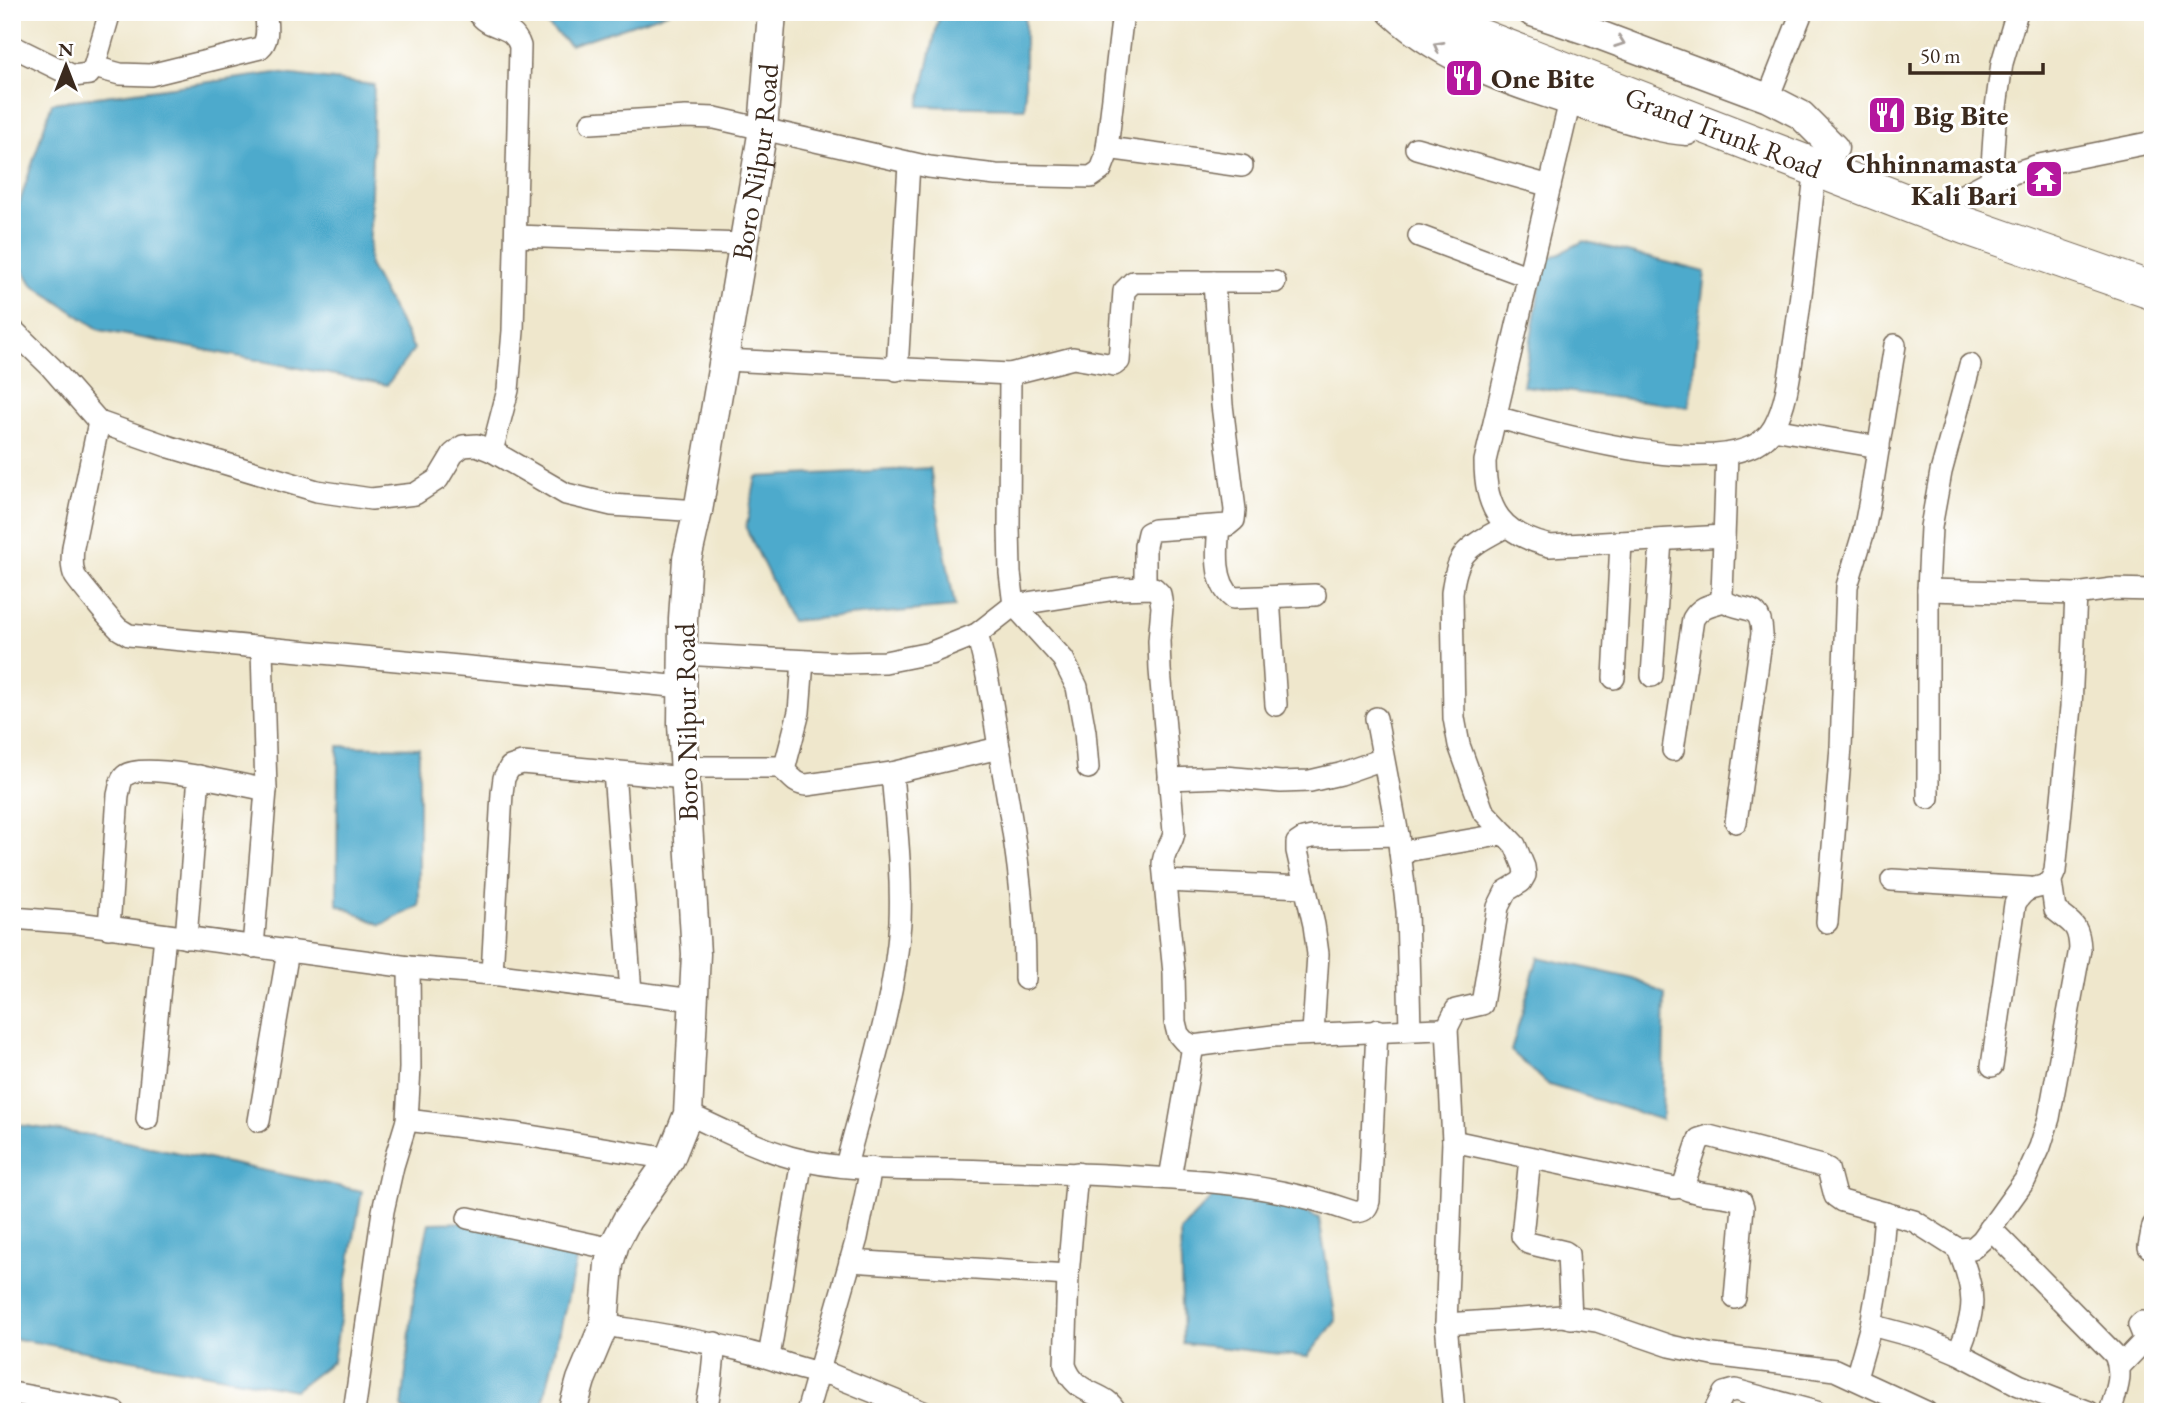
<svg xmlns="http://www.w3.org/2000/svg" width="2165" height="1424" font-family="'EB Garamond',serif">
<style>
.water{fill:#4eaacc;stroke:#446a75;stroke-width:2}
.lines{fill:none;stroke-linecap:round;stroke-linejoin:round}
.street-casing{stroke:#7a6c5b;stroke-width:24}
.secondary-casing{stroke:#7a6c5b;stroke-width:31}
.highway-casing{stroke:#7a6c5b;stroke-width:39}
.street{stroke:#fff;stroke-width:21}
.secondary{stroke:#fff;stroke-width:28}
.highway{stroke:#fff;stroke-width:37}
.oneway{stroke:#a79f9a}
.labels{text-anchor:middle;stroke-width:6;stroke-linejoin:round;paint-order:stroke}
.poi-label{font-size:28px;font-weight:bold;fill:#3b2a1e;stroke:#fff;text-anchor:start}
.street-label{font-size:28px;fill:#3b2a1e;stroke:#fff}
</style>
<rect width="100%" height="100%" fill="#fff"/>
<filter id="ink" filterUnits="userSpaceOnUse"><feTurbulence type="fractalNoise" baseFrequency=".0143" numOctaves="2"/><feDisplacementMap in="SourceGraphic" scale="14" xChannelSelector="R" yChannelSelector="G"/><feConvolveMatrix kernelMatrix="1 2 1 2 8 2 1 2 1" color-interpolation-filters="sRGB"/></filter>
<filter id="wash" filterUnits="userSpaceOnUse"><feTurbulence type="fractalNoise" baseFrequency=".00686" numOctaves="4" result="noise"/><feDisplacementMap in="SourceGraphic" scale="28" xChannelSelector="R" yChannelSelector="G"/><feGaussianBlur stdDeviation="1.57" result="paint"/><feColorMatrix in="noise" values="0 0 0 0 0 0 0 0 0 0 0 0 0 0 0 0 0 1.4 0 .05"/><feComposite in="paint" operator="in"/></filter>
<g filter="url(#wash)">
<rect width="100%" height="100%" fill="#efe7cc"/>
<g class="water">
<path d="M533,12H670L570,45Z"/>
<path d="M940,12H1010L1025,15V108L919,106Z"/>
<path d="M276,73L374,85L369,265L414,349L387,385L100,330L32,284L12,252V226L52,103Z"/>
<path d="M1584,241L1705,272L1689,407L1523,386L1544,261Z"/>
<path d="M930,468L955,607L791,621L746,528L756,477Z"/>
<path d="M338,746L419,748V906L381,925L337,904Z"/>
<path d="M1538,957L1634,979L1665,994L1662,1120L1549,1085L1511,1051Z"/>
<path d="M12,1124L103,1137L362,1191L333,1361L295,1390L12,1338Z"/>
<path d="M1220,1189L1280,1200L1319,1218L1336,1321L1307,1357L1183,1343L1180,1231Z"/>
<path d="M471,1222L578,1253L541,1412H411L402,1409L414,1293L429,1223Z"/>
</g>
</g>
<g filter="url(#ink)">
<g class="lines">
<defs>
<g id="street">
<path d="M478,12C490,32 512,22 520,46L513,331L508,390L492,451"/>
<path d="M12,46L73,76L89,74L94,67L110,12"/>
<path d="M94,67L120,74L150,75L260,48C270,40 266,25 266,12"/>
<path d="M1768,98L1802,12"/>
<path d="M1570,101L1485,461C1485,511 1502,534 1550,546L1724,536"/>
<path d="M591,123L686,117L715,118L929,167L996,175L1091,177L1101,170L1106,157L1123,12"/>
<path d="M1107,148L1242,166"/>
<path d="M1416,148L1550,186"/>
<path d="M1991,180L1996,107L2002,63L2017,12"/>
<path d="M1959,197L1991,180L2039,165L2153,142"/>
<path d="M516,236L743,244"/>
<path d="M1419,236L1529,277"/>
<path d="M12,329L51,367L99,422L170,447L317,491L371,499L415,494L438,479L453,454L463,446L477,445L492,451L566,494L612,505L698,511"/>
<path d="M724,360L1010,374L1009,526L1010,573L1014,605L1063,659L1077,687L1085,732L1088,768"/>
<path d="M897,370L909,164"/>
<path d="M1010,374L1073,358L1114,365L1119,361L1124,291L1133,282H1275"/>
<path d="M1496,417C1550,432 1740,489 1774,427C1787,403 1790,372 1794,345C1803,286 1809,226 1816,166"/>
<path d="M99,422L73,547C72,557 71,567 75,576C77,580 115,626 119,629C122,631 126,633 129,635L683,687"/>
<path d="M1773,429L1879,447"/>
<path d="M1727,455L1722,594L1724,601C1744,614 1761,601 1762,634L1736,822"/>
<path d="M1219,526C1217,548 1213,583 1233,598L1315,595"/>
<path d="M1145,587V546L1148,533L1154,530L1228,525L1234,520L1235,510L1222,405L1214,282"/>
<path d="M1928,590L2076,594L2112,589L2153,590"/>
<path d="M1269,597L1276,705"/>
<path d="M977,634C989,676 994,717 1001,760C1014,833 1026,904 1025,979"/>
<path d="M683,654L845,663L885,662L930,653L977,634L1014,605L1116,589L1154,588L1160,594L1162,607L1159,641L1160,670L1174,832C1173,844 1163,851 1163,864L1174,973L1175,1022L1178,1034L1184,1041L1193,1046L1170,1178"/>
<path d="M1652,676L1661,540"/>
<path d="M1614,678L1621,542"/>
<path d="M1376,718L1398,835L1407,911L1410,1029"/>
<path d="M1673,750L1693,619C1701,606 1710,605 1724,601"/>
<path d="M685,767H778C790,772 793,785 807,785L892,773L999,748"/>
<path d="M784,770L799,712L803,661"/>
<path d="M614,772L631,992"/>
<path d="M1169,779L1224,777L1281,782L1310,781L1340,774L1383,759"/>
<path d="M1928,798V590L1931,527L1941,472L1970,365"/>
<path d="M1400,852L1505,834"/>
<path d="M1892,880L2030,888"/>
<path d="M1165,881L1305,887"/>
<path d="M12,918L78,923L409,967L492,974L693,1000"/>
<path d="M1827,922L1841,747L1847,586L1864,531L1870,500L1895,345"/>
<path d="M109,928L118,795C120,788 120,779 126,775C144,762 242,785 266,790"/>
<path d="M186,938L199,776"/>
<path d="M253,947L266,790L262,649"/>
<path d="M492,974L502,793L504,778L510,767L522,763L685,778"/>
<path d="M1447,1028L1453,1141L1446,1324L1454,1412"/>
<path d="M1313,1033L1318,954L1314,925L1297,851V843L1303,839L1312,837L1398,835"/>
<path d="M1193,1046L1273,1036L1439,1029L1447,1028L1456,1010L1482,1004L1498,907L1506,891L1521,882L1525,875L1524,867L1515,845L1483,811L1459,745L1454,718L1452,593C1457,550 1469,547 1505,527"/>
<path d="M1992,1066L2015,904C2030,876 2045,899 2055,871L2071,707L2076,594"/>
<path d="M688,1114C721,1129 755,1147 790,1157C843,1172 900,1169 954,1170C1016,1172 1078,1173 1140,1177C1218,1181 1279,1186 1354,1212C1363,1212 1367,1210 1369,1201L1377,1030"/>
<path d="M147,1119L165,935"/>
<path d="M407,1120L518,1134L670,1159"/>
<path d="M259,1121L288,951"/>
<path d="M1453,1141L1675,1188L1681,1187L1685,1181L1699,1139L1709,1136L1822,1166L1828,1169L1835,1196L1842,1201L1914,1221L1958,1249L1973,1248L1982,1240L2025,1180L2040,1147L2049,1118L2080,949C2079,924 2072,924 2055,910L2051,882"/>
<path d="M1530,1158L1522,1236L1528,1243L1565,1252L1568,1254L1571,1318"/>
<path d="M846,1166C866,1086 895,1004 900,922C902,872 896,823 892,773"/>
<path d="M1077,1173L1068,1275L1065,1365C1076,1398 1105,1389 1116,1412"/>
<path d="M1681,1187C1703,1198 1722,1192 1741,1201L1743,1207L1735,1298"/>
<path d="M468,1218L613,1249"/>
<path d="M1990,1228L2115,1355C2124,1375 2116,1392 2110,1412"/>
<path d="M2149,1247L2153,1226"/>
<path d="M850,1261L1068,1275"/>
<path d="M1446,1324L1562,1316L1597,1321L1670,1346L1713,1355L1835,1370L1926,1412"/>
<path d="M604,1325C652,1333 701,1340 748,1352C776,1359 803,1372 832,1375L923,1412"/>
<path d="M1871,1325L1927,1340L1958,1353L2019,1385L2089,1412"/>
<path d="M1958,1353C1977,1311 1976,1292 1958,1249"/>
<path d="M769,1357L802,1160"/>
<path d="M2120,1366L2145,1340L2139,1325L2142,1322L2153,1323"/>
<path d="M1856,1378L1871,1325L1880,1274L1885,1213"/>
<path d="M12,1393L115,1412"/>
<path d="M354,1412L383,1211L393,1166L407,1120L410,1068L409,967"/>
<path d="M706,1412L711,1383L715,1343"/>
<path d="M807,1412L857,1238L871,1168"/>
<path d="M1714,1412L1724,1393L1735,1390L1816,1412"/>
</g>
<g id="secondary">
<path d="M1392,12C1447,64 1528,88 1599,110C1627,118 1658,129 1687,131"/>
<path d="M1532,12L1586,30L1768,98L1801,115L1834,148"/>
<path id="s1" d="M572,1412L581,1380L604,1325L609,1264L615,1243L627,1220L670,1159L688,1114L696,954L682,724L683,619L687,559L698,511L763,129L772,12"/>
</g>
<g id="highway">
<path id="s2" d="M1414,12L1966,226L2153,291"/>
</g>
</defs>
<use href="#street" class="street-casing"/>
<use href="#secondary" class="secondary-casing"/>
<use href="#highway" class="highway-casing"/>
<use href="#street" class="street"/>
<use href="#secondary" class="secondary"/>
<use href="#highway" class="highway"/>
</g>
<defs><path id="oneway-chevron" d="M-2-3.5L2.5 0L-2 3.5" fill="none" stroke-width="1.6" stroke-linecap="round" stroke-linejoin="round" transform="scale(1.75)"/></defs>
<g class="oneway">
<use href="#oneway-chevron" transform="translate(1620 42) rotate(20)"/>
<use href="#oneway-chevron" transform="translate(1438 46) rotate(-151)"/>
</g>
</g>
<defs>
<symbol id="restaurant-square" viewBox="-11 -11 22 22"><rect x="-9" y="-9" width="18" height="18" rx="4" fill="#b5179e" stroke="#fff"/><path d="M-5-6h1v4h1v-4h1v4h1v-4h1v5L-1.5 .5V6h-2V.5L-5-1ZM5-6V6H3V1.5H1.5Q1.5-4 5-6Z" fill="#fff"/></symbol>
<symbol id="temple-square" viewBox="-11 -11 22 22"><rect x="-9" y="-9" width="18" height="18" rx="4" fill="#b5179e" stroke="#fff"/><path d="M0-6L5-2H3V0L6.5 2.5H4V6H1.5V3h-3V6H-4V2.5H-6.5L-3 0V-2H-5Z" fill="#fff"/></symbol>
</defs>
<g fill-rule="evenodd">
<use href="#restaurant-square" x="1442" y="56" width="44" height="44"/>
<use href="#restaurant-square" x="1865" y="93" width="44" height="44"/>
<use href="#temple-square" x="2022" y="157" width="44" height="44"/>
</g>
<g class="labels">
<g class="poi-label">
<text x="1491" y="88">One Bite</text>
<text x="1914" y="125">Big Bite</text>
<text x="2017" y="173" text-anchor="end">Chhinnamasta<tspan x="2017" dy="32">Kali Bari</tspan></text>
</g>
<g class="street-label">
<text dy="10" stroke="none"><textPath href="#s2" startOffset="332">Grand Trunk Road</textPath></text>
<text dy="10" stroke="none"><textPath href="#s1" startOffset="1284">Boro Nilpur Road</textPath></text>
<text transform="translate(686 722) rotate(-91)" y="10">Boro Nilpur Road</text>
</g>
</g>
<rect width="2165" height="1424" fill="none" stroke="#fff" stroke-width="42"/>
<g transform="translate(66 66)" stroke="#ffffff" stroke-width="5" paint-order="stroke">
<path d="M0-5L12 26L0 18L-12 26Z" fill="#3b2a1e"/>
<text y="-10" font-size="19" font-weight="bold" text-anchor="middle" fill="#3b2a1e">N</text>
</g>
<path d="M1910 63v10h133v-10" fill="none" stroke="#3b2a1e" stroke-width="3.5"/>
<text x="1920" y="63" font-size="21" fill="#3b2a1e" stroke="#ffffff" stroke-width="5" paint-order="stroke">50 m</text>
</svg>
